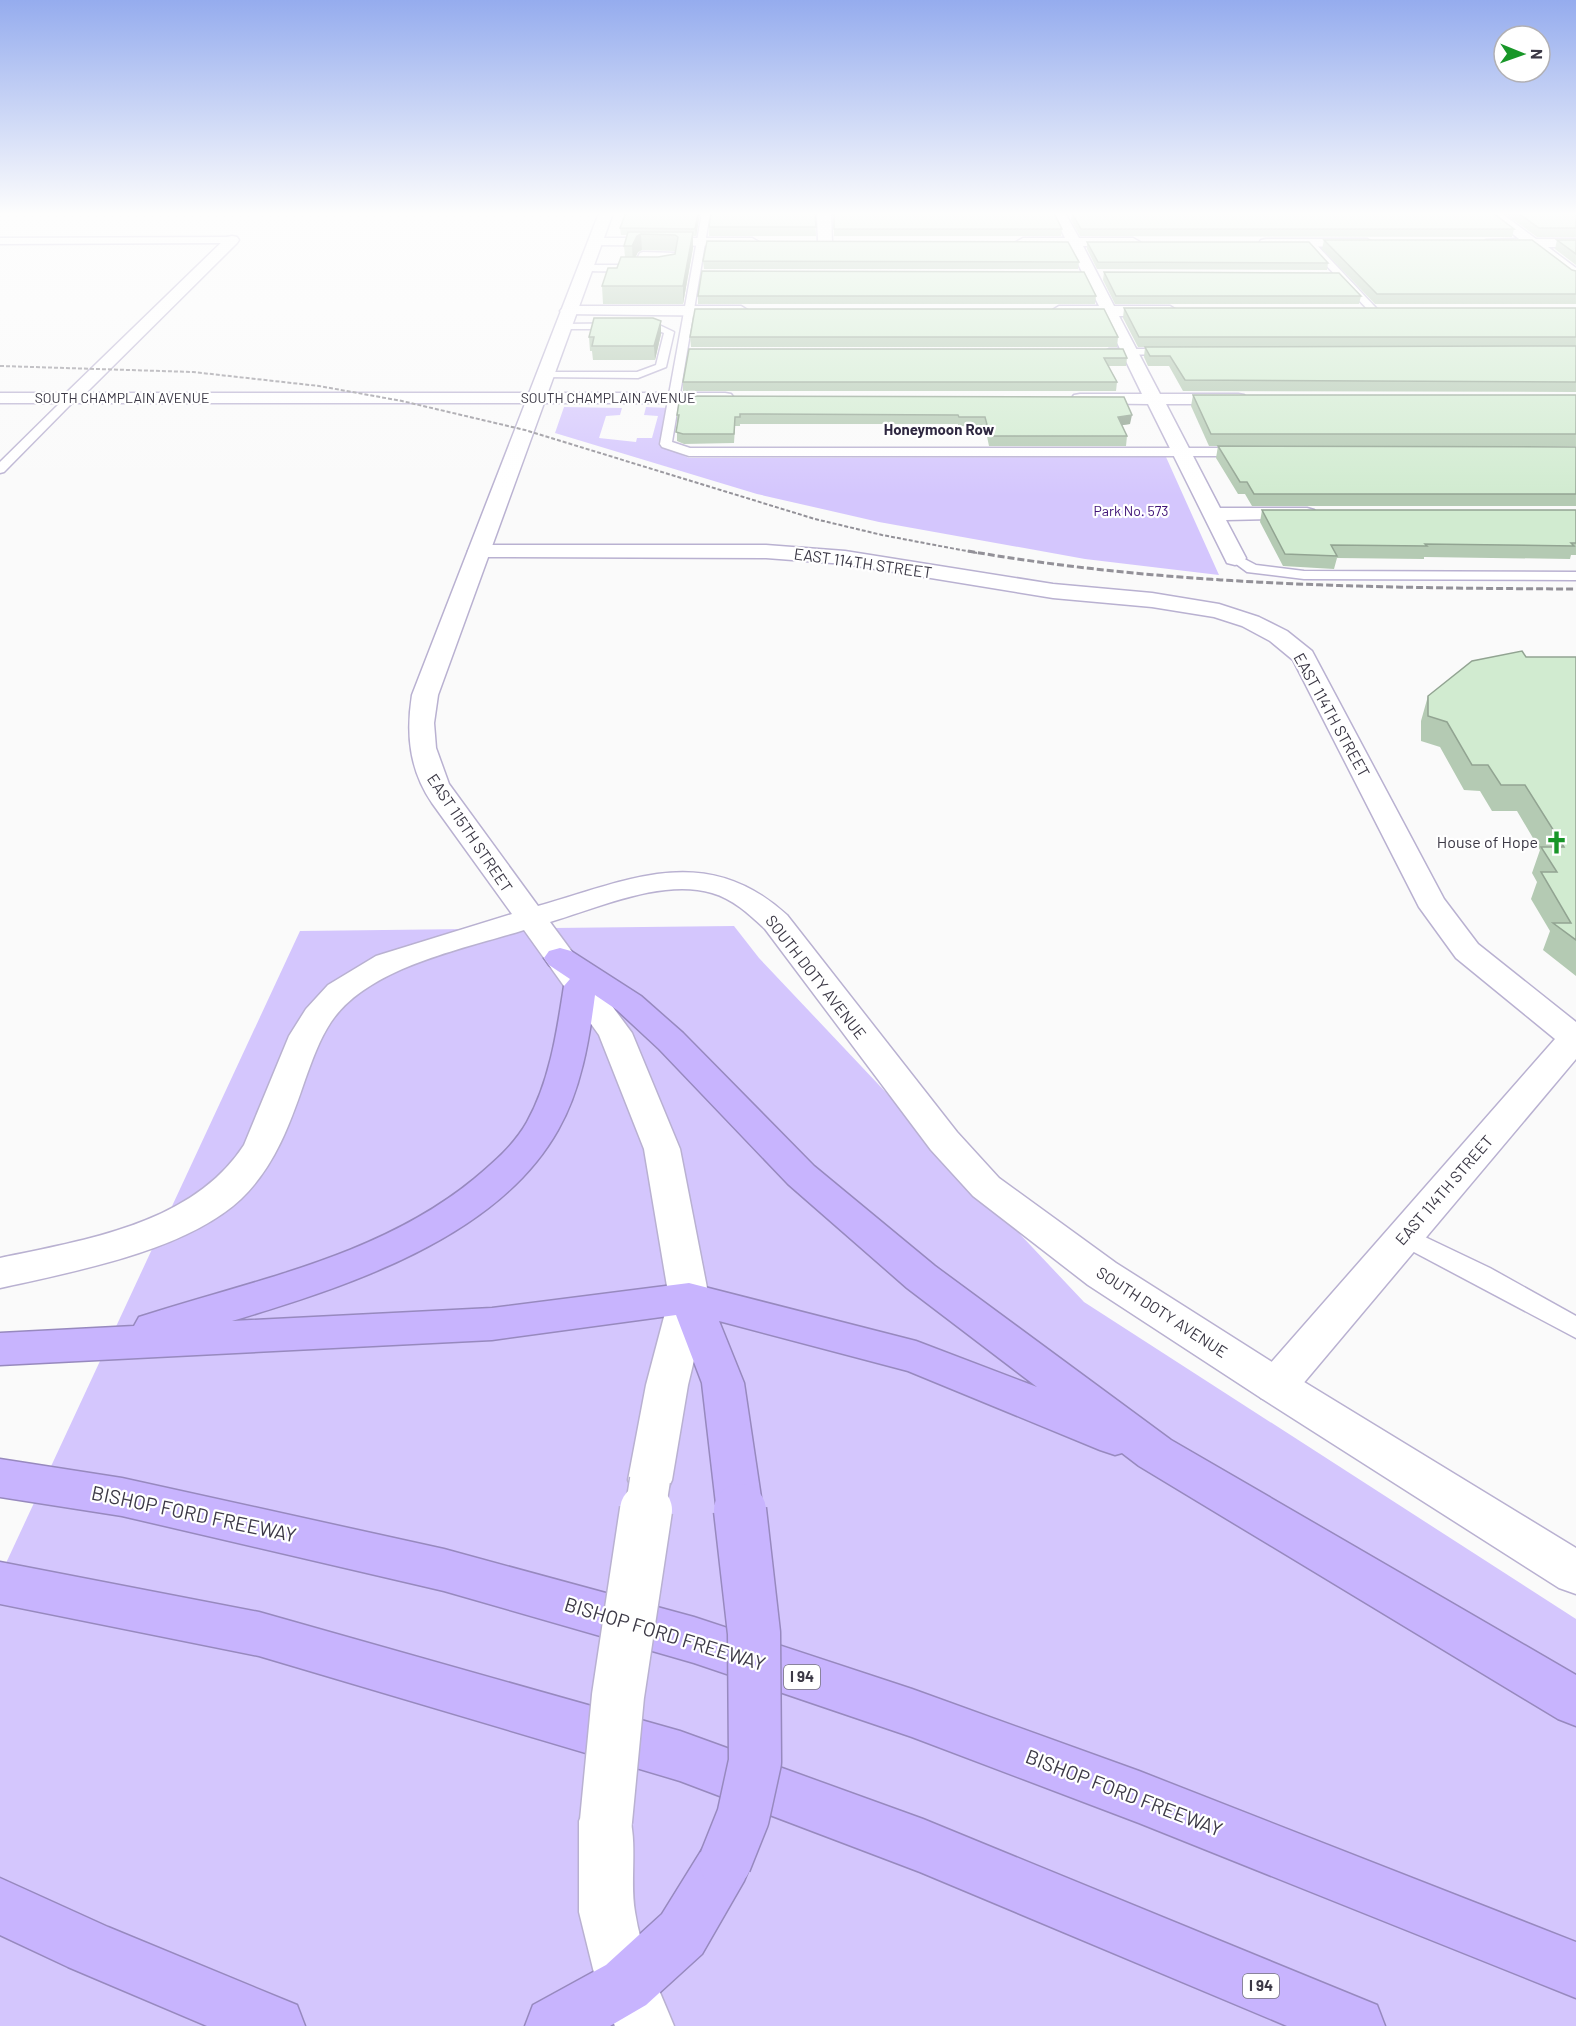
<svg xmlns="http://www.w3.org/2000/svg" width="1576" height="2026" font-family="Barlow,sans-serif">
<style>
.green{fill:#d4c6fd}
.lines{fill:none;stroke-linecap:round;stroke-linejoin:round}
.service-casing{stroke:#b9b1d1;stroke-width:3}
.minor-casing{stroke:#b9b1d1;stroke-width:3}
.tertiary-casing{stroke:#b9b1d1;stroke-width:3}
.secondary-casing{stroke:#b9b1d1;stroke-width:3}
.motorway-casing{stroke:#9789be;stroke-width:3}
.service{fill:#fff;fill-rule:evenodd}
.minor{fill:#fff;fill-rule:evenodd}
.tertiary{fill:#fff;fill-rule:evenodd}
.secondary{fill:#fff;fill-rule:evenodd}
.motorway{fill:#c8b4fe;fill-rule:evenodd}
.rail-far1{stroke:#939198;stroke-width:2;stroke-dasharray:4 2;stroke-linecap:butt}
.rail{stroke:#939198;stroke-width:3;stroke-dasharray:7 3;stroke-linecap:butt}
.secondary-bridge-far1-casing{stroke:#b9b1d1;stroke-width:43;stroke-linecap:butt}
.secondary-bridge-casing{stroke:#b9b1d1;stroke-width:55;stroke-linecap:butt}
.motorway-bridge-far1-casing{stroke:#9789be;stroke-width:43;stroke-linecap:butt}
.motorway-bridge-casing{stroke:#9789be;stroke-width:55;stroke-linecap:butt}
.secondary-bridge-far1{stroke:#fff;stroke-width:40}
.secondary-bridge{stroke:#fff;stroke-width:52}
.motorway-bridge-far1{stroke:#c8b4fe;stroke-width:40}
.motorway-bridge{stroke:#c8b4fe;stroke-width:52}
.wall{fill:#b4cab3;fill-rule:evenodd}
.shaded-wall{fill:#92a492}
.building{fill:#d1ebd0;stroke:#92a492;stroke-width:1.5}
.labels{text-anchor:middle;stroke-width:4.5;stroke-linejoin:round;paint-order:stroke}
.far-street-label{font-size:14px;fill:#3c3946;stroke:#fff}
.far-park-label{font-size:14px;fill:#3f1377;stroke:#fff}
.far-neighbourhood-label{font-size:15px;font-weight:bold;fill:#2f2841;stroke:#fff}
.shield{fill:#fff;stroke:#76747e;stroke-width:1.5}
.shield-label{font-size:15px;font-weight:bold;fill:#3c3946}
.street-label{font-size:16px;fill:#3c3946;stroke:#fff}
.poi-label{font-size:16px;fill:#3c3946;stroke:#fff;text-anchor:end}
.near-street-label{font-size:20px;fill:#3c3946;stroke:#fff}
</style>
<rect width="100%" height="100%" fill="#fafafa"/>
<g class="green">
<path d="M564,407L622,408L620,415L606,416L599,438L636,442L637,438H652L658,416L644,415L646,407L669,408L661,446L689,458L1166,457L1219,575L1085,559L879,522L757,494L555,433Z"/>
<path d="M734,926L759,958L1084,1302L1576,1619V2026H0V1576L300,931Z"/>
</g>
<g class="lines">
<defs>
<g id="service">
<path d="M702,213H710L672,442L690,448H1245L1251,452L1245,456H689L662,447L660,444Z"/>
<path d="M0,238L232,237L236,240L232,243L0,244Z"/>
<path d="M1307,241H1313L1377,309V313H1371L1307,245Z"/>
<path d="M643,252L676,253L675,268C665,274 601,271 585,271L580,268L585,265H634L640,253ZM646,258H668L666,265H643Z"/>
<path d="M563,324L655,323L674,332L666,367L638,378L541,377L540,375L545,372H637L656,365L664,333L654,329H559V325Z"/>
<path d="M1173,349L1178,352L1177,354L1109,355L1104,352L1109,349Z"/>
<path d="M71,395L75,396V400L4,472L0,473V462L67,396Z"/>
<path d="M1235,554L1256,565L1304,571L1576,572V580L1304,579L1247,572L1228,558Z"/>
<path d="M1404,1227L1490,1268L1576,1316V1338L1395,1242L1392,1236L1395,1230Z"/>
</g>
<g id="minor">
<path d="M817,213H831L832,242L830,245H820L818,242Z"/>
<path d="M1053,213H1065L1079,238H1133L1140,242L1133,246H1083L1114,306H1170L1178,311L1170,316H1119L1160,394H1238L1244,395L1247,399L1244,403L1238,404H1166L1220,508H1307L1314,510L1317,514L1314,518L1226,520L1246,558L1243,563L1235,565L1227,563L1148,404L1074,403L1071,399L1074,395L1080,394H1142L1104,316H1059L1051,311L1059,306H1099L1069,246H1023L1016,242L1023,238H1065Z"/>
<path d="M1487,213H1501L1536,239H1576V247H1548L1576,268V279L1571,278L1530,247L1486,246L1484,243L1486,240L1519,239Z"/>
<path d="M232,236L237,237L239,240L237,243L86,393H725L731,394L734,398L731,402L725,403H0V393H66L227,237Z"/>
<path d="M595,238H752L759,242L752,246L590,245L588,242Z"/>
<path d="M1266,239H1367L1374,243L1367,247L1261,246L1259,243L1261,240Z"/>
<path d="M568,306H741L749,311L741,316L563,314L560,311L563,308Z"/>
<path d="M479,545H766L845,551L1053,584L1152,593L1219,604L1259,617L1287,631L1312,651L1444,899L1478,944L1576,1022V1059L1291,1398L1276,1403L1261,1398L1255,1386L1261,1374L1555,1039L1456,958L1419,907L1293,660L1270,641L1242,626L1214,617L1152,607L1053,598L845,564L766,558L479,557L471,556L468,551L471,546Z"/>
</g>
<g id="tertiary">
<path d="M599,213H613L438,695L434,723L436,748L449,784L538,906C629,880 706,841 787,915L957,1132L999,1178L1116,1263L1291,1374L1576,1548V1594L1559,1588L1261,1398L1088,1285L973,1196L931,1150L765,929C749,914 733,899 712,893C663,878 597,908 550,922L632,1033L680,1149L709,1298L703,1309L689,1313L675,1309L669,1298L644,1149L599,1035L524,930C463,949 368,967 331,1022C319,1040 312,1061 305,1080C290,1124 275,1166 241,1199C186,1251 72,1272 0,1288V1258C85,1240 193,1224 244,1145L289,1036L306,1009L328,985L376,956L512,914L432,803C409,769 406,734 412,695Z"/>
<path d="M1576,1027V1049L1563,1046L1558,1038L1563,1030Z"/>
</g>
<g id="secondary">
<path d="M689,1283L703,1287L709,1298L688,1385L672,1480L666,1493L650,1499L634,1493L628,1480L646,1385L669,1298L675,1287Z"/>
<path d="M606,1794L625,1802C640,1838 629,1875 635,1912C641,1952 659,1989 674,2026H615L597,1985L579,1912V1821L587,1802Z"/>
</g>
<g id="motorway">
<path d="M560,948L571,951L641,996L683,1033L814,1166L935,1266L1171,1440L1576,1675V1726L1558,1719L1139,1466L1122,1453L1115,1455L1100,1450L908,1371L719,1321L744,1383L762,1504L755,1518L739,1523L723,1518L716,1504L702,1383L676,1315L492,1340L0,1365V1333L134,1326L139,1317C253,1280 379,1257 474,1179C494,1162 514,1145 527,1122C550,1081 557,1031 564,986L570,979L549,965L544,958L549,951ZM595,995L617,1010L659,1049L788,1184L907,1288L1037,1387L916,1341L689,1283L492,1308L232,1321C345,1287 497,1239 558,1130C581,1090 589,1041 595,995Z"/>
<path d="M0,1459L122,1478L444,1549L694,1617L912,1689L1139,1771L1576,1942V1998L1139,1823L912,1737L694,1663L444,1591L122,1516L0,1497Z"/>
<path d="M0,1562L259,1612L680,1731L923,1819L1377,2005L1385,2026H1287L920,1872L680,1781L259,1656L0,1604Z"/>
<path d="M725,1835L744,1843L752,1862L744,1881L702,1954L646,2005L610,2026H525L533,2005L606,1965L662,1914L706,1843Z"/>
<path d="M0,1878L108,1927L297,2005L305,2026H207L68,1967L0,1935Z"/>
</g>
</defs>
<use href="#service" class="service-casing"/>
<use href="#minor" class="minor-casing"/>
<use href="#tertiary" class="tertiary-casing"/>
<use href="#secondary" class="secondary-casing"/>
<use href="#motorway" class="motorway-casing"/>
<use href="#service" class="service"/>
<use href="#minor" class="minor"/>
<use href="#tertiary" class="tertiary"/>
<use href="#secondary" class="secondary"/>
<use href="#motorway" class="motorway"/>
<path class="rail-far1" d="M0,366L193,372L319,386L402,401L525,430L815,519L882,535L977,553"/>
<path class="rail" d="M968,551C1169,586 1373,588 1576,589"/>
<defs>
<path id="secondary-bridge-far1" d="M645,1512L650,1480"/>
<path id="secondary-bridge" d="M606,1821L618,1696L646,1510"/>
<path id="motorway-bridge-far1" d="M739,1504L740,1512"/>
<path id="motorway-bridge" d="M725,1862L743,1817L755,1762L754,1633L740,1510"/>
</defs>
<use href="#secondary-bridge-far1" class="secondary-bridge-far1-casing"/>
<use href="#secondary-bridge" class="secondary-bridge-casing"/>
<use href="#motorway-bridge-far1" class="motorway-bridge-far1-casing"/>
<use href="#motorway-bridge" class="motorway-bridge-casing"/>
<use href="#secondary-bridge-far1" class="secondary-bridge-far1"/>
<use href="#secondary-bridge" class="secondary-bridge"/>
<use href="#motorway-bridge-far1" class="motorway-bridge-far1"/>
<use href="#motorway-bridge" class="motorway-bridge"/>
</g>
<g class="wall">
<path d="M700,213L696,236H693V248L683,304H603L602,286L617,268L625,257L624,246L627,235H621L620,228ZM642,250L675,251V254L658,257H635L638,252Z"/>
<path d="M815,213L816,236H709V227Z"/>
<path d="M834,213L1062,229L1061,236H834Z"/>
<path d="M1072,213L1514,229L1512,237L1080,236L1071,220Z"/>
<path d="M1504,213H1576V237H1537Z"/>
<path d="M1324,240L1576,271V304H1375L1322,249Z"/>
<path d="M1557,240H1576V265L1555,249Z"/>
<path d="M1087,242L1328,263L1327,270L1097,269L1087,249Z"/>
<path d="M703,261L1079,262L1078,269H704Z"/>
<path d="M1104,272L1361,296L1359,304H1115L1103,280Z"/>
<path d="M698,296H1096L1095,304H698Z"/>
<path d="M1124,308H1576V392L1183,391L1169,366H1148L1144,357L1145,347H1249H1138L1123,318Z"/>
<path d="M661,321V334L655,360H593L592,351H590L589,337Z"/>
<path d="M690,337H1118L1117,347H691Z"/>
<path d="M689,349L1127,358L1126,366H1108L1117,382L1116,391H683V382Z"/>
<path d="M1193,395H1576V446H1209L1191,406Z"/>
<path d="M680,396L1130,424L1122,425L1127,436L1126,446H989L985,427L958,426V424H740V426H735L734,443L684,444L677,441V415Z"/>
<path d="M1218,446L1576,447V506H1252L1245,494H1238L1216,458Z"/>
<path d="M1262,510H1576V555H1571L1570,559L1424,557V559L1337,558L1334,569L1283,566L1260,522Z"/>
<path d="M1526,657H1576V976L1543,950L1550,931L1531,899L1537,882L1532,873L1540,850L1517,811H1492L1480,791L1464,790L1440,747L1421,741V721L1428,696Z"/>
</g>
<g class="shaded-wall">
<path d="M698,213H700L696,236L695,229Z"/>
<path d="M693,232V248L683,304V286Z"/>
<path d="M641,234L642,250L638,252L633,263L632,246L637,236Z"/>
<path d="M661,321V334L655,360L654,346Z"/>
<path d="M1132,415L1130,424L1117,426L1118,417Z"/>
</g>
<g class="building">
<path d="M626,213H698L695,229L620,228Z"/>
<path d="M711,213H815L816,227H709Z"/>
<path d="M834,213H1054L1062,229H834Z"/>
<path d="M1072,213H1493L1514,229H1081Z"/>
<path d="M1518,213H1576V228H1539Z"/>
<path d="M628,232H693L683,286H602L608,268H617L621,257H658L675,254L678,237L675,235L641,234L637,236L632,246H624Z"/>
<path d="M1324,240H1532L1572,270L1576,271V294H1377Z"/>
<path d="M1557,240H1576V254Z"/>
<path d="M707,241L1068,242L1079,262L703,261Z"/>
<path d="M1087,242H1309L1328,263L1098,262Z"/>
<path d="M702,271L1084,272L1096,296H698Z"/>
<path d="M1104,272L1339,273L1361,296H1116Z"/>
<path d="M1124,308H1576V337H1139Z"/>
<path d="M695,309H1104L1118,337H690Z"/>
<path d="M594,318H653L661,321L654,346H592L594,337H589Z"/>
<path d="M1576,346V382L1185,380L1170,356H1150L1145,347Z"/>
<path d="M689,349H1123L1127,358H1104L1117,382H683Z"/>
<path d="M1193,395H1576V434H1211Z"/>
<path d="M680,396L1124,397L1132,415L1118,417L1127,436H990L985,417H959L958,415L740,414V417H735L734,434H683L676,432L679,415H677Z"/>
<path d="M1218,446L1576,447V494H1254L1247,482H1240Z"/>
<path d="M1262,510H1576V543H1571L1574,546L1425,544L1427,546L1331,545L1337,556L1285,554Z"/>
<path d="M1522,651L1526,657H1576V940L1553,923H1571L1541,872H1557L1541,847H1564L1525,785H1501L1488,765H1472L1447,722L1428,716V696L1472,661Z"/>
</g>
<linearGradient id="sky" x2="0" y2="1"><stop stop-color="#95acee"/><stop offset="0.43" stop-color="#fdfdfd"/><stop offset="1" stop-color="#fdfdfd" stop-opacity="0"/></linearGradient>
<rect width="1576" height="496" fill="url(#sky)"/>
<defs>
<symbol id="church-bare" viewBox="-9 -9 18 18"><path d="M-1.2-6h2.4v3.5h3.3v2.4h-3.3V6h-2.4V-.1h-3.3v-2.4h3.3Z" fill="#189628" stroke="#fff" stroke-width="2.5" paint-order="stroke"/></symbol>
</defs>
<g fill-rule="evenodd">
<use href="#church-bare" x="1540" y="826" width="33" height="33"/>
</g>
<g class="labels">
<g class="far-street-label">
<text x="122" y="403">SOUTH CHAMPLAIN AVENUE</text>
<text x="608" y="403">SOUTH CHAMPLAIN AVENUE</text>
</g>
<g class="far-park-label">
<text x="1131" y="516">Park No. 573</text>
</g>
<g class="far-neighbourhood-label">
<text x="939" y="435">Honeymoon Row</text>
</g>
<g class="shield">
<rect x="784" y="1665" width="36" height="24" rx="4.5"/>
<rect x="1243" y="1974" width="36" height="24" rx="4.5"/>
</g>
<g class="shield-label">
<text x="802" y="1682">I 94</text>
<text x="1261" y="1991">I 94</text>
</g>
<g class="street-label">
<text transform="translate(863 563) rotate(8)" y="6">EAST 114TH STREET</text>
<text transform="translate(1332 715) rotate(61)" y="6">EAST 114TH STREET</text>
<text transform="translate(470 833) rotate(56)" y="6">EAST 115TH STREET</text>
<text transform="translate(816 977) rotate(52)" y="6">SOUTH DOTY AVENUE</text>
<text transform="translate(1444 1190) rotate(-49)" y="6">EAST 114TH STREET</text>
<text transform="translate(1162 1312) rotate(33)" y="6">SOUTH DOTY AVENUE</text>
</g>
<g class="poi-label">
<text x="1538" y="848">House of Hope</text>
</g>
<g class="near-street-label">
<text transform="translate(194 1514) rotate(12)" y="7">BISHOP FORD FREEWAY</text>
<text transform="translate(665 1634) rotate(17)" y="7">BISHOP FORD FREEWAY</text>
<text transform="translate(1124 1793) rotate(21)" y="7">BISHOP FORD FREEWAY</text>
</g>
</g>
<g transform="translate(1522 54) rotate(91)"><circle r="28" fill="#ffffff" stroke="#b1b0b5" stroke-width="1.5"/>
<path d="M0-4.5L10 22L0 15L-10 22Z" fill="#189628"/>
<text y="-9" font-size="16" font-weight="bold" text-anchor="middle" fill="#3c3946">N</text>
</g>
</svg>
